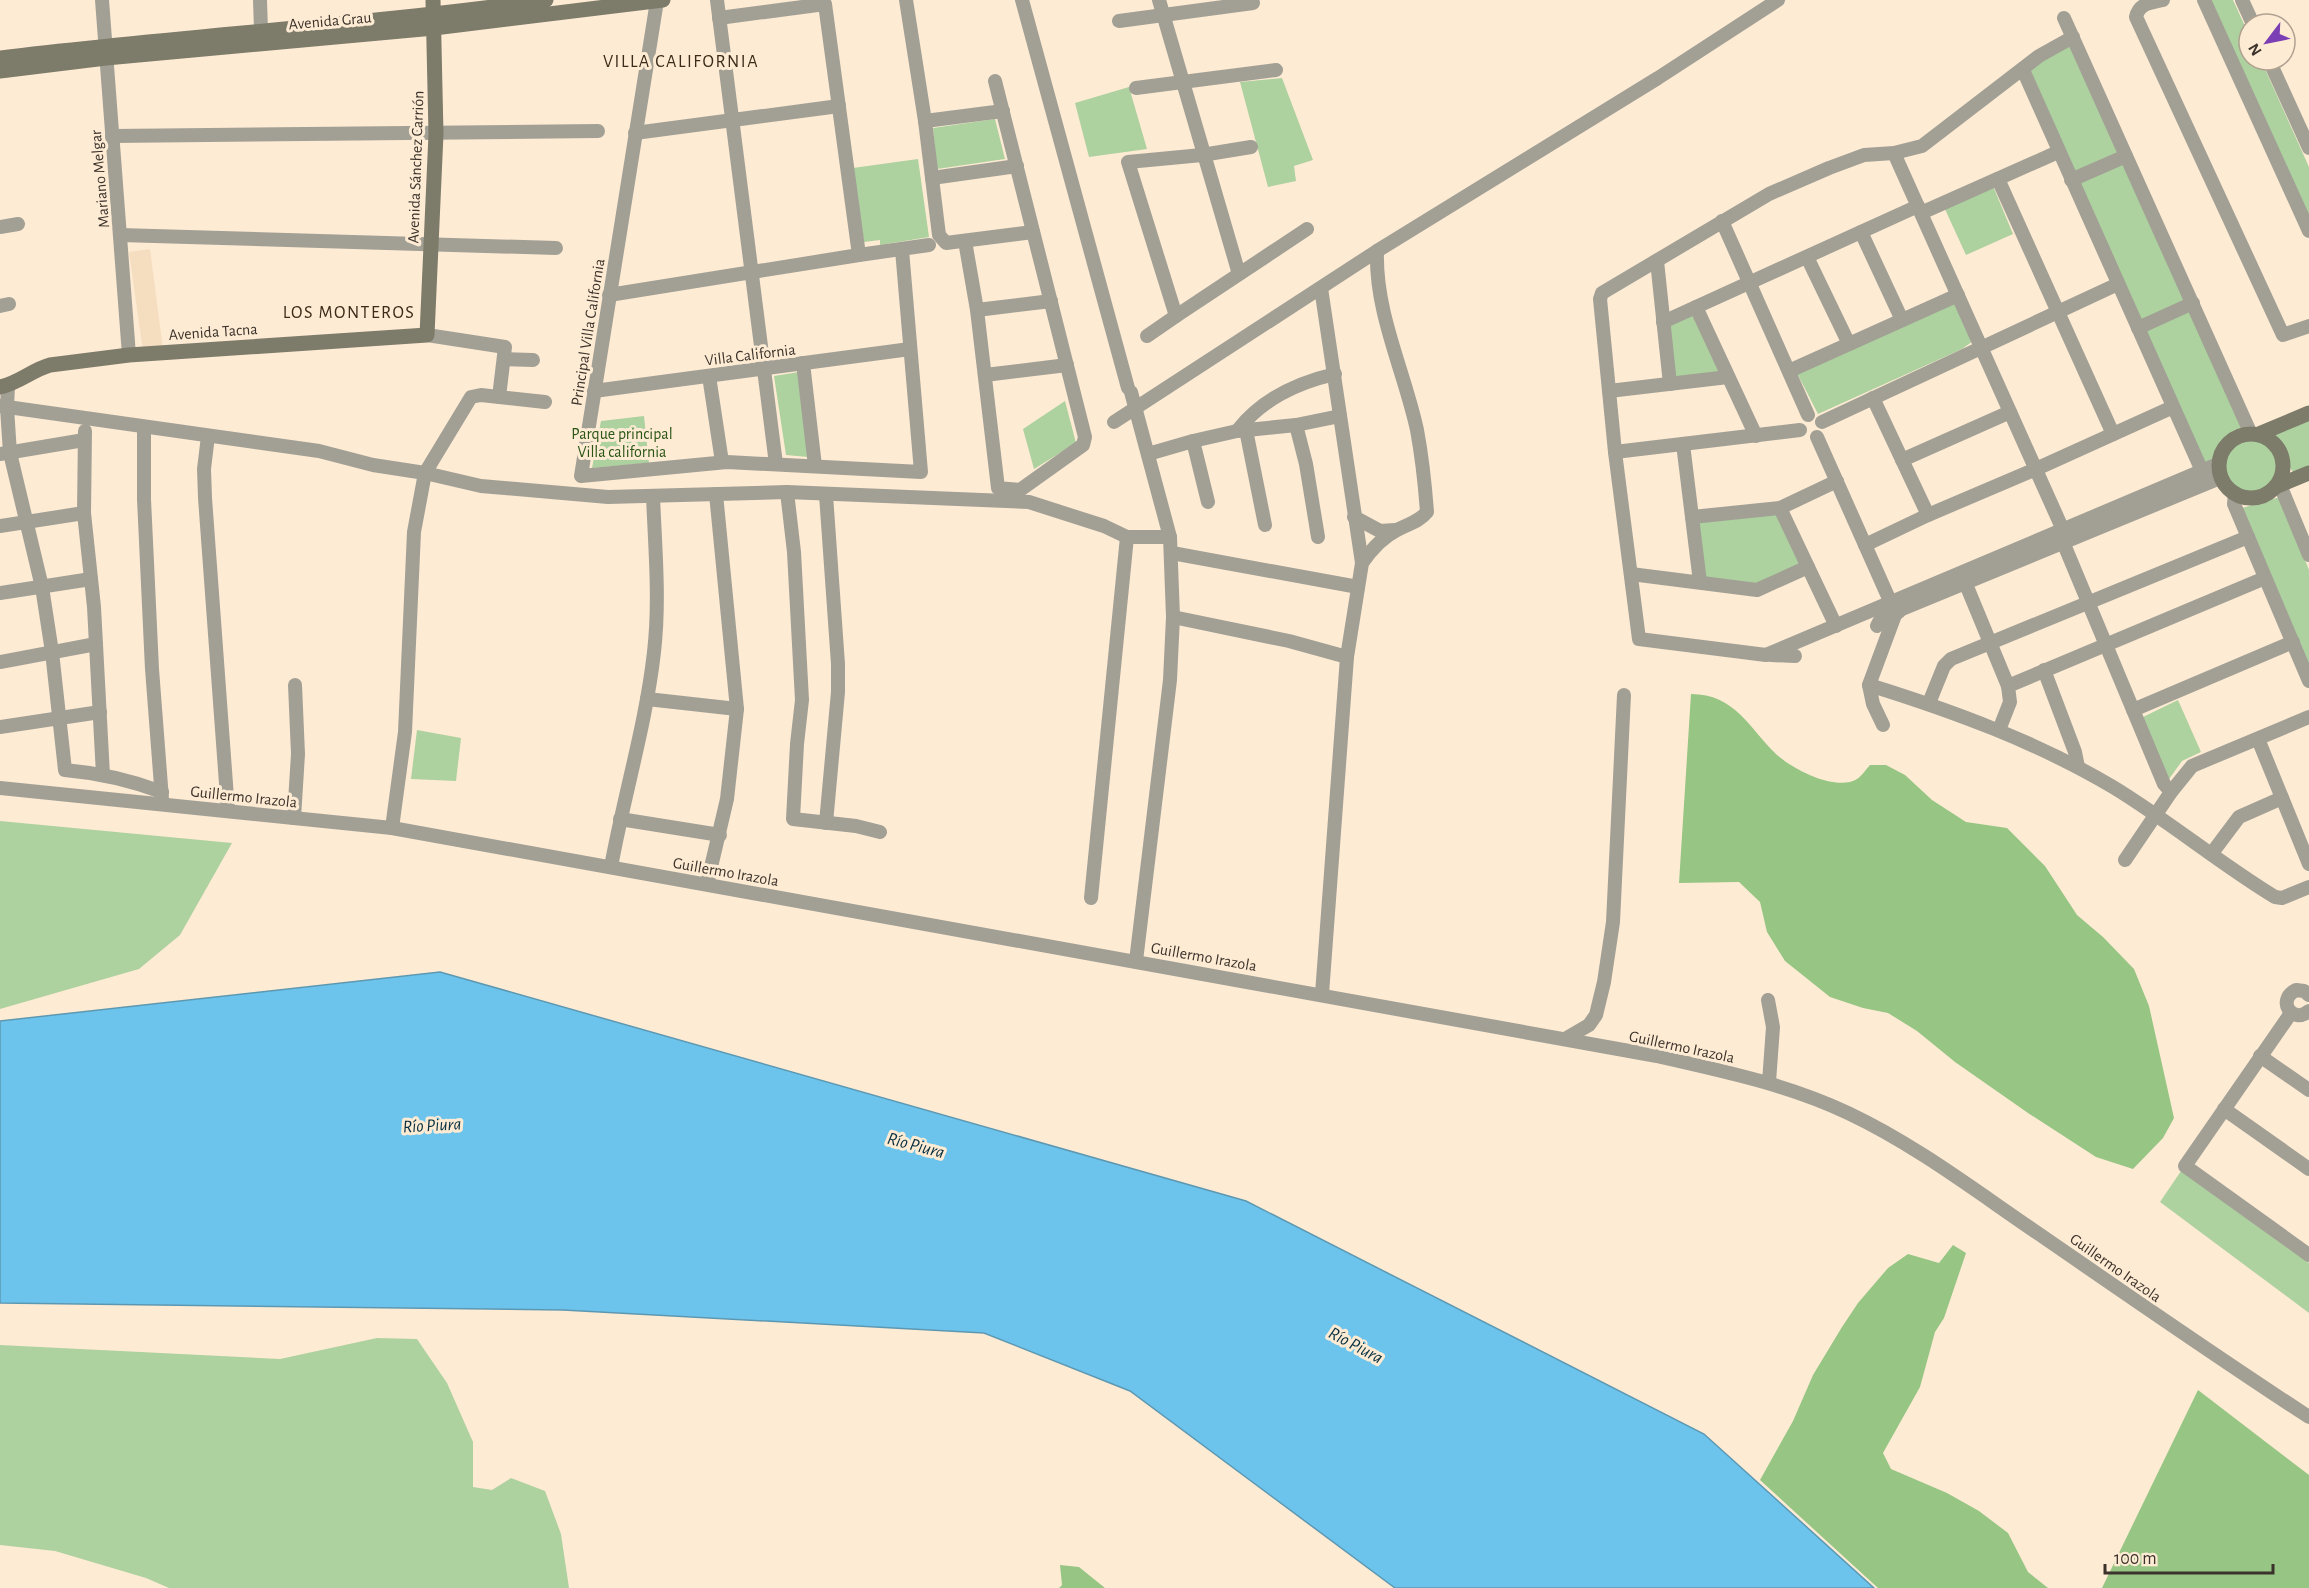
<svg xmlns="http://www.w3.org/2000/svg" width="2309" height="1588" font-family="'Alegreya Sans',sans-serif">
<style>
.built{fill:#f5ddc0}
.green{fill:#add19f}
.forest{fill:#96c584}
.water{fill:#6cc4ec;stroke:#5d98b2;stroke-width:1.5}
.lines{fill:none;stroke-linecap:round;stroke-linejoin:round}
.street{stroke:#a2a095;stroke-width:14}
.secondary{stroke:#7d7b6a;stroke-width:15}
.labels{text-anchor:middle;stroke-width:6;stroke-linejoin:round;paint-order:stroke}
.street-label{font-size:16px;fill:#3b332b;stroke:#feebd4}
.park-label{font-size:16px;fill:#2a5615;stroke:#feebd4}
.neighbourhood-label{font-size:18px;letter-spacing:1.5px;fill:#3b2c1a;stroke:#feebd4}
.water-label{font-size:18px;font-style:italic;fill:#052f40;stroke:#feebd4}
</style>
<rect width="100%" height="100%" fill="#feebd4"/>
<path class="built" d="M150,249L163,349L143,351L129,252Z"/>
<g class="green">
<path d="M2210,0H2233L2249,35V60H2261L2309,167V218Z"/>
<path d="M2069,45L2242,429L2226,436L2212,461L2206,465L2028,69Z"/>
<path d="M1282,78L1313,160L1294,166L1296,181L1268,187L1240,82Z"/>
<path d="M1129,87L1147,149L1089,157L1075,103Z"/>
<path d="M995,119L1005,159L937,169L933,128Z"/>
<path d="M918,159L929,237L880,245V240L864,242L853,168Z"/>
<path d="M1993,186L2013,234L1966,255L1944,207Z"/>
<path d="M1955,301L1973,341L1962,349L1818,414L1797,373Z"/>
<path d="M1693,312L1721,373L1674,379L1666,324Z"/>
<path d="M799,372L808,457L786,455L774,376Z"/>
<path d="M1065,401L1076,443L1034,469L1023,429Z"/>
<path d="M644,416L649,463L592,468L601,421Z"/>
<path d="M2309,417V468L2293,472C2284,462 2284,446 2275,436L2276,430Z"/>
<circle cx="2251" cy="466" r="27"/>
<path d="M2280,497L2309,570V668L2242,508Z"/>
<path d="M1776,510L1802,564L1754,584L1705,578L1697,521Z"/>
<path d="M2178,700L2201,752L2182,761L2169,779L2164,777L2141,718Z"/>
<path d="M417,730L461,738L456,781L411,779Z"/>
<path d="M0,821L232,843L180,935L139,969L0,1009Z"/>
<path d="M2181,1171L2309,1263V1313L2160,1202Z"/>
<path d="M377,1338L417,1339L447,1383L473,1442V1487L492,1490L511,1478L545,1491L561,1534L569,1588H169L146,1578L55,1551L0,1545V1345L280,1359Z"/>
</g>
<g class="forest">
<path d="M1691,694C1735,694 1749,728 1776,754C1792,769 1836,792 1857,779C1862,776 1866,769 1870,765H1886L1905,775L1932,800L1966,822L2007,828L2045,866L2077,915L2103,937L2134,969L2149,1006L2174,1118L2163,1138L2133,1169L2096,1157L2028,1113L1955,1062L1917,1031L1888,1013L1863,1008L1830,997L1785,961L1767,932L1760,902L1739,882L1679,883Z"/>
<path d="M1953,1245L1966,1253L1944,1318L1935,1332L1920,1387L1883,1453L1891,1469L1947,1493L1979,1511L2008,1533L2028,1572L2048,1588H1878L1760,1480L1793,1421L1813,1375L1842,1327L1858,1303L1888,1268L1908,1254L1939,1263Z"/>
<path d="M2198,1390L2309,1475V1588H2102Z"/>
<path d="M1060,1565L1079,1567L1105,1588H1059L1062,1585Z"/>
</g>
<path class="water" d="M440,972L1246,1201L1704,1434L1874,1588H1395L1130,1391L984,1333L563,1310L0,1303V1021Z"/>
<g class="lines">
<g class="street">
<path d="M102,0L129,355"/>
<path d="M260,0L261,30"/>
<path d="M717,0L776,464"/>
<path d="M906,0L925,121L939,235L946,243L1033,232"/>
<path d="M1022,0L1128,388"/>
<path d="M1159,0L1239,274"/>
<path d="M2163,0C2151,3 2139,3 2136,17L2283,335L2309,326"/>
<path d="M2204,0L2309,231"/>
<path d="M2242,0L2253,24"/>
<path d="M657,1L581,476L727,462L921,472L902,250"/>
<path d="M719,18L825,4L859,255L929,245"/>
<path d="M2064,18L2251,434"/>
<path d="M1119,21L1253,3"/>
<path d="M2073,37L2039,56L1922,146L1894,153L1864,155L1829,168L1769,194L1602,293L1600,299L1615,452L1639,639L1766,655L2218,464"/>
<path d="M2269,60L2309,148"/>
<path d="M2023,70L2202,471"/>
<path d="M1136,88L1276,70"/>
<path d="M925,121L1003,111"/>
<path d="M635,133L839,106"/>
<path d="M112,136L598,131"/>
<path d="M1251,147L1202,155L1128,162L1176,316L1307,229"/>
<path d="M1894,153L2063,530"/>
<path d="M932,178L1017,166"/>
<path d="M1998,179L2113,434"/>
<path d="M2071,180L2126,156"/>
<path d="M1921,213L2058,152"/>
<path d="M1722,221L1808,415"/>
<path d="M0,227L18,224"/>
<path d="M1861,232L1902,320"/>
<path d="M120,235L556,248"/>
<path d="M965,241L977,310L998,488L1020,490L1083,445L1085,437L995,81"/>
<path d="M1807,257L1849,344"/>
<path d="M1657,261L1670,384"/>
<path d="M1321,288L1362,563L1347,657L1322,994"/>
<path d="M609,295L859,255"/>
<path d="M0,306L9,304"/>
<path d="M1696,307L1756,436"/>
<path d="M977,310L1051,301"/>
<path d="M1663,322L1918,206"/>
<path d="M2138,328L2193,303"/>
<path d="M427,335L505,347L499,397"/>
<path d="M1147,336L1176,316"/>
<path d="M504,359L533,360"/>
<path d="M803,363L815,466"/>
<path d="M1789,371L1958,295"/>
<path d="M985,375L1067,365"/>
<path d="M709,376L722,462"/>
<path d="M8,385L7,408L10,453L42,587L52,652L65,770C99,773 130,780 162,792"/>
<path d="M594,391L910,349"/>
<path d="M1609,391L1728,377"/>
<path d="M1131,392L1170,537"/>
<path d="M1873,398L1928,515"/>
<path d="M0,406L319,451L373,465L425,473L481,486L608,497L787,492L1029,502L1104,526L1127,537"/>
<path d="M1114,422L1377,251L1658,78L1778,0"/>
<path d="M1822,422L2118,284"/>
<path d="M1296,425L1306,464L1318,537"/>
<path d="M144,427V499L152,669L162,799"/>
<path d="M1246,430L1265,525"/>
<path d="M85,431L84,513L94,607L103,775"/>
<path d="M1237,431C1262,399 1296,383 1335,374"/>
<path d="M208,436L204,469L205,498L228,811"/>
<path d="M1817,437L1890,601L1877,626"/>
<path d="M1193,441L1208,502"/>
<path d="M1683,444L1700,582"/>
<path d="M1615,452L1800,430"/>
<path d="M0,454L84,440"/>
<path d="M1148,454L1193,441L1237,431L1296,425L1340,416"/>
<path d="M1902,460L2010,412"/>
<path d="M2280,485L2309,555"/>
<path d="M787,492L794,552L802,700L797,744L793,819L856,826L880,832"/>
<path d="M2235,494L2234,504L2309,681"/>
<path d="M1780,508L1836,626"/>
<path d="M1354,517L1380,531L1395,530"/>
<path d="M1692,517L1780,508L1837,481"/>
<path d="M0,526L84,513"/>
<path d="M2063,542L2164,784L2171,792"/>
<path d="M1865,545L1928,515L2036,469L2173,407"/>
<path d="M1172,553L1358,587"/>
<path d="M1362,563C1371,550 1383,537 1397,530C1408,524 1419,522 1427,512C1425,485 1422,457 1417,430C1404,370 1375,313 1377,251"/>
<path d="M1631,574L1757,590L1808,567"/>
<path d="M1965,582L2008,686"/>
<path d="M0,593L91,579"/>
<path d="M1173,617L1289,641L1347,657"/>
<path d="M1771,655L1795,656"/>
<path d="M0,662L96,644"/>
<path d="M2044,670L2075,752L2078,767"/>
<path d="M1869,685C1953,711 2037,742 2113,787C2169,821 2219,863 2275,897L2282,898L2309,887"/>
<path d="M647,699L737,709"/>
<path d="M1929,703L1944,666L1951,659L2248,537"/>
<path d="M2133,710L2293,642"/>
<path d="M1883,725L1873,704L1869,685L1895,615L1902,609L2220,478"/>
<path d="M0,727L100,712"/>
<path d="M1999,730L2010,702L2008,686L2265,578"/>
<path d="M2258,739L2309,864"/>
<path d="M0,788L392,828L1657,1056C1722,1071 1787,1084 1848,1113C1916,1145 1977,1192 2039,1234C2129,1296 2218,1358 2309,1417"/>
<path d="M294,818L298,754L295,685"/>
<path d="M620,819L720,835"/>
<path d="M826,823L838,692V664L826,495"/>
<path d="M392,828L405,732L414,532L425,473L471,397L481,395L545,402"/>
<path d="M2212,853L2239,817L2282,798"/>
<path d="M2125,860L2171,792L2192,766L2309,717"/>
<path d="M611,867C624,795 646,724 654,652C660,601 655,547 653,496"/>
<path d="M707,884L727,799L737,709L716,494"/>
<path d="M1091,898L1127,537H1170L1173,617L1170,680L1136,961"/>
<path d="M2309,995L2304,991L2296,990C2276,1000 2292,1025 2309,1011"/>
<path d="M1768,1000L1773,1027L1769,1082"/>
<path d="M2291,1013L2185,1166L2309,1255"/>
<path d="M1565,1039L1589,1025L1596,1015L1604,982L1613,922L1624,695"/>
<path d="M2260,1056L2309,1090"/>
<path d="M2224,1109L2309,1169"/>
</g>
<g class="secondary">
<path d="M0,58C182,36 365,25 546,0"/>
<path d="M0,71L106,58L434,28L663,0"/>
<path d="M0,387C19,383 32,370 50,365L129,355L427,335L436,134L433,0"/>
<circle cx="2251" cy="466" r="32"/>
<path d="M2259,434L2309,413"/>
<path d="M2275,487L2309,473"/>
</g>
</g>
<g class="labels">
<g class="street-label">
<text transform="translate(330 20) rotate(-5)" y="6">Avenida Grau</text>
<text transform="translate(415 167) rotate(-88)" y="6">Avenida Sánchez Carrión</text>
<text transform="translate(99 179) rotate(-95)" y="6">Mariano Melgar</text>
<text transform="translate(213 331) rotate(-4)" y="6">Avenida Tacna</text>
<text transform="translate(587 332) rotate(-81)" y="6">Principal Villa California</text>
<text transform="translate(750 354) rotate(-7)" y="6">Villa California</text>
<text transform="translate(244 796) rotate(6)" y="6">Guillermo Irazola</text>
<text transform="translate(726 871) rotate(10)" y="6">Guillermo Irazola</text>
<text transform="translate(1204 956) rotate(10)" y="6">Guillermo Irazola</text>
<text transform="translate(1682 1046) rotate(12)" y="6">Guillermo Irazola</text>
<text transform="translate(2116 1267) rotate(35)" y="6">Guillermo Irazola</text>
</g>
<g class="park-label">
<text x="622" y="439">Parque principal<tspan x="622" dy="18">Villa california</tspan></text>
</g>
<g class="neighbourhood-label">
<text x="681" y="67">VILLA CALIFORNIA</text>
<text x="349" y="318">LOS MONTEROS</text>
</g>
<g class="water-label">
<text transform="translate(432 1125) rotate(-3)" y="6">Río Piura</text>
<text transform="translate(916 1145) rotate(15)" y="6">Río Piura</text>
<text transform="translate(1356 1345) rotate(28)" y="6">Río Piura</text>
</g>
</g>
<g transform="translate(2267 42) rotate(238)"><circle r="28" fill="#feebd4" stroke="#b0a190" stroke-width="1.5"/>
<path d="M0-4.5L10 22L0 15L-10 22Z" fill="#7b3eb4"/>
<text y="-9" font-size="16" font-weight="bold" text-anchor="middle" fill="#3b332b">N</text>
</g>
<path d="M2105 1564v9h168v-9" fill="none" stroke="#3b332b" stroke-width="3"/>
<text x="2114" y="1564" font-size="18" fill="#3b332b" stroke="#feebd4" stroke-width="4.5" paint-order="stroke">100 m</text>
</svg>
